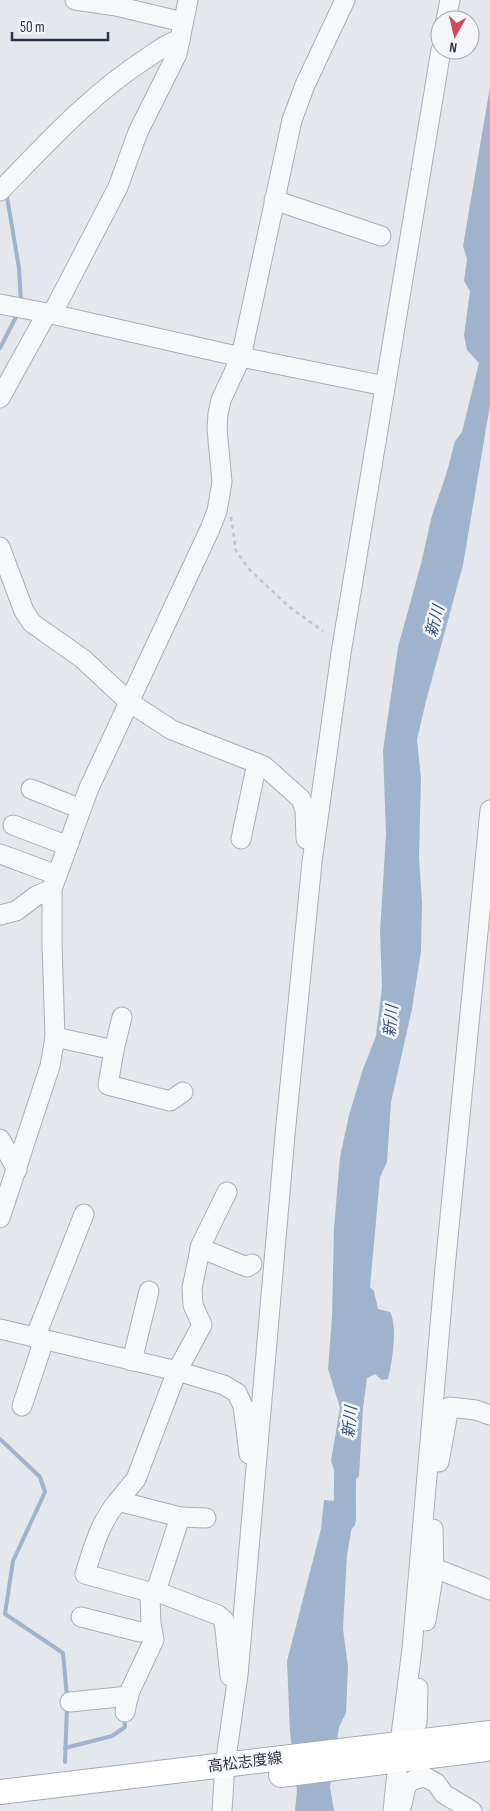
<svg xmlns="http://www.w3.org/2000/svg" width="490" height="1811" font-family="'Sofia Sans Condensed','Noto Sans JP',sans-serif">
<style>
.water{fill:#9fb4cc}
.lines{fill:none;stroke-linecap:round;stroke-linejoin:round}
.stream{stroke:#9fb4cc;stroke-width:4}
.river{stroke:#9fb4cc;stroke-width:22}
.minor-casing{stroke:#a9aeb7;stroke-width:21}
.major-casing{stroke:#a3abb8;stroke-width:26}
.path{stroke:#c2c5cb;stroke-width:2.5;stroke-dasharray:4 4;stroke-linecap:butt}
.minor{stroke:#f7f8fa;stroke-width:19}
.major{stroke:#fff;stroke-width:24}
.labels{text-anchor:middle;stroke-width:5;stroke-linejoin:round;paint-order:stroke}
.street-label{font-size:15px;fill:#2b3445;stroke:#f4f6f9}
.water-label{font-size:16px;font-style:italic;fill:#34527a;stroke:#f4f6f9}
</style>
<rect width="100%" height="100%" fill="#e4e7ec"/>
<g class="water">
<path d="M490,87V405L463,565L426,701L417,740L421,778L419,857L422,903L421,951L412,1009L391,1102L387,1162L380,1177L370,1287L374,1291L378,1309L390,1312C398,1327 392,1362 388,1379L382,1380L375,1374L367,1378L363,1408L359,1476L355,1480L336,1476L331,1461L340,1408L328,1369L332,1317L334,1228L340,1157L349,1115L363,1069L376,1036L382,987L380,932L386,834L383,750L398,647L421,564L432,515L446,475L455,441L462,432L479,363L467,350L464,335L470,291L464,281L467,259L463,246Z"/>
<path d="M340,1488L350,1489L348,1502L356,1503L347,1555L343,1629L348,1667L346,1713L339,1727L330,1787L334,1811H295L297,1790L290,1732L287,1661L321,1529L324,1500L337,1501Z"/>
</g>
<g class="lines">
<g class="stream">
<path d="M7,197L19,268L21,302"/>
<path d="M0,348L18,313"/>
<path d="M0,1439L40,1477L45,1492L13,1561L5,1614L63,1653L67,1697"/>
<path d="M65,1748L112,1736L125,1727L124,1717"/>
<path d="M65,1762L67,1706"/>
</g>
<path class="river" d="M345,1520C345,1496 344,1472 347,1448"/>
<defs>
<g id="minor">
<path d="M75,0L116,6L183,22"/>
<path d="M446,20L450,0"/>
<path d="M0,191C46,144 91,94 147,58C158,51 168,42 180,40"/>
<path d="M274,200L381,236"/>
<path d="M0,304L47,313L241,357L385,386"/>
<path d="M52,314L118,187L138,132L177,54L188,0"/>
<path d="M0,398L47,313"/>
<path d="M0,547L24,611L32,623L83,659L129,702L172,730L264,766L301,799L305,810L306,839"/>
<path d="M31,789L81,809"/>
<path d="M13,825L68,846"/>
<path d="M241,839L257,763"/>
<path d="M0,854L57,875"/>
<path d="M0,915L16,911L36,896L52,889"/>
<path d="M55,1037L114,1050L108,1085L170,1101L183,1092"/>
<path d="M114,1050L122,1017"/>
<path d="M0,1139L17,1170"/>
<path d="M0,1218L50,1066L55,1037L52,944V889L89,788L210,529L217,511L222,482L217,429L218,414L221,400L241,357L292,120L305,85L345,0"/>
<path d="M200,1248L247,1267L252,1264"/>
<path d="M0,1329L177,1371L224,1385L237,1393L243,1406L249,1454"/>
<path d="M35,1338L84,1214"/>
<path d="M132,1361L149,1291"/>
<path d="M22,1406L44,1340"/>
<path d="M439,1462L449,1407L476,1410L490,1415"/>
<path d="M118,1501L136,1479L177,1371L202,1325L193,1305L192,1288L201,1245L227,1192"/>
<path d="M180,1517L206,1518"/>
<path d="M434,1571H442L490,1590"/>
<path d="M153,1593L85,1574C93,1548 100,1522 118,1501L180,1517L156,1591"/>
<path d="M81,1617L140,1632L152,1629"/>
<path d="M426,1621L434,1571L433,1529"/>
<path d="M70,1702L129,1696"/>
<path d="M125,1712L129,1693L154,1640L151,1623L150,1598L155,1591L218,1615L224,1620L230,1676"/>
<path d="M417,1723L418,1688"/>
<path d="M402,1805C406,1785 405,1780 425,1777L436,1783L444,1794L472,1811"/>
<path d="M222,1811L225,1765L238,1675L285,1135L312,862L341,653L441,50"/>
<path d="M393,1811L400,1743L412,1649L445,1268L490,810"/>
</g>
<g id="major">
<path d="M281,1775L486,1749"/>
<path d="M0,1792L490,1733"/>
</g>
</defs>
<use href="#minor" class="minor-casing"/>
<use href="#major" class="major-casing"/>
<path class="path" d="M231,517L236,551L249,569L288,606L323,631"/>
<use href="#minor" class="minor"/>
<use href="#major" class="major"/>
</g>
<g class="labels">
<g class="street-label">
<text transform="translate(245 1762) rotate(-7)" y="5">高松志度線</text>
</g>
<g class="water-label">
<text transform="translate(434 621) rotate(-75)" y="6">新川</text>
<text transform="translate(390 1021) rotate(-85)" y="6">新川</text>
<text transform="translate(349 1422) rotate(-85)" y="6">新川</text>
</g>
</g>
<g transform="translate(455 35) rotate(188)"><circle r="24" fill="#f4f6f9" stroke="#a4a8b1"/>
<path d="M0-4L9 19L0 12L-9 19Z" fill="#d1495b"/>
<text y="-8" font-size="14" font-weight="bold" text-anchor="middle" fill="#2b3445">N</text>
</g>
<path d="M12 32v8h96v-8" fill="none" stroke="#2b3445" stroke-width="2.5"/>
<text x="20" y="32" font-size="15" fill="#2b3445" stroke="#f4f6f9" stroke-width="4" paint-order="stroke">50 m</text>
</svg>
